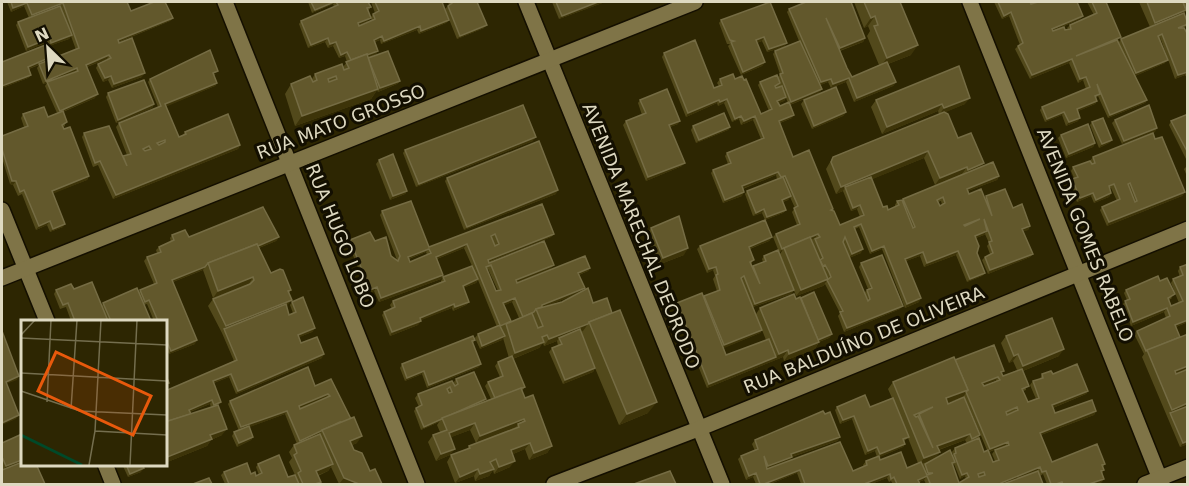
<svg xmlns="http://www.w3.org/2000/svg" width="1189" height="486" font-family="'DejaVu Sans',sans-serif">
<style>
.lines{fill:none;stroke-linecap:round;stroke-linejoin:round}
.minor-casing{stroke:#140f00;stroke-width:18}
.minor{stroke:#7f7447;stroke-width:15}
.wall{fill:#52491b;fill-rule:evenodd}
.shaded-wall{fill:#3d3409}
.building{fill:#62582c;stroke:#756c44;stroke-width:1.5;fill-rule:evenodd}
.labels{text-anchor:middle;stroke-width:6;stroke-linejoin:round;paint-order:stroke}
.street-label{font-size:18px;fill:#ded9c1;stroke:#130f01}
.inset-river{fill:none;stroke:#004929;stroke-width:3}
.inset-road{fill:none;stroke:#746e4e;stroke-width:1.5}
.view{fill:#e8590c;fill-opacity:0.15;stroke:#e8590c;stroke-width:3}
.inset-edge{fill:none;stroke:#ded9c1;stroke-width:3}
</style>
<rect width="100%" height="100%" fill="#2d2602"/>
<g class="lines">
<defs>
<g id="minor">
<path d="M225,2L417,484"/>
<path d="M526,2L722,484"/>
<path d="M970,2L1162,484"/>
<path d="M2,210L47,321"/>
<path d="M2,278L695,2"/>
<path d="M105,464L113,484"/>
<path d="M554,484L698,429L1188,229"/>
<path d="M1145,484L1188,467"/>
</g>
</defs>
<use href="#minor" class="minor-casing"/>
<use href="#minor" class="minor"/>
</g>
<g class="wall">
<path d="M7,2H127L131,11L173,18L170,21L119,42L142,77L112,88L108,80L103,82L96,68L98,64L107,60V59L87,67L95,98L63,112L65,126L63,127L89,176L87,180L53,193L63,227L50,232L47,225L36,230L22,194L18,196L13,185L10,184L2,158V136L24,127L21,118L23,114L48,117L57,113L45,86L47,83L43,84L37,68L39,65L29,69L31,75L28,78L2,88L48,44L47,42L26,51L16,25L18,22L29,18L24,6L11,12ZM71,36L76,50L51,60L53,56L49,46L69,39Z"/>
<path d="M308,2H368L371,7L368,11V21L359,25V26L372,21L371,17L373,14L375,13L371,2H442L449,20L446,23L419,34L417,30L381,44L380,40L375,42L378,51L376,54L368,58L400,81L397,84L378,92L377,90L371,99L295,126L285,94L291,84L312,79L315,74L343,67L347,62L345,56L339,58L333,46L328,48L325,42L308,48L299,24L301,21L334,7L333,4L312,13Z"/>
<path d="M448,2H477L484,28L457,39L445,9L449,5Z"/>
<path d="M552,2H605L559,19Z"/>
<path d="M854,2H900L911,55L888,64L896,82L893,86L854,102L846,82L831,88L828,82L820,85L822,89L819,93L790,105L792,118L780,123L793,157L833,209L832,211L840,225L860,217L857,209L851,211L843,191L836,194L826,169L833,157L939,114L938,111L882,134L871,107L876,100L965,104L945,112L958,138L984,163L981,167L999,176L997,180L968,191L969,194L985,198L986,196L1013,208L1030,226L1028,230L1023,231L1033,254L1030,257L988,274L982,260L985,257L990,254L987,246L989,243L985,234L984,235L976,238L977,253L985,273L982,276L967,282L956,255L924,267L920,256L906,261L919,302L905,308L882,249L870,254L859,227L855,229L861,253L849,258L864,293L868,289L859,267L861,263L900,309L844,332L838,316L840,313L825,284L823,286L796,296L791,282L794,290L791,294L753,307L756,314L760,308L796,299L832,334L829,338L819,342L815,349L784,361L783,357L707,388L674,306L677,303L704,297V296L717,291L713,279L715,276L713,270L707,273L697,249L700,246L765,220L762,213L753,216L745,194L747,191L777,179L776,175L743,189L742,196L723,203L711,173L713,170L728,164L725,156L727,153L761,139L753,120L741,125L739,119L732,122L724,103L718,106L717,103L686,117L662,57L664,53L714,88L719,86L717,83L720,79H735L761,114L769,111L758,85L760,82L778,77L780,74L773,54L775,51L799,41L787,12L789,9L865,38L863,42L840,51L847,68L852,77L879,65L867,36L870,31L868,26L864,28ZM786,98L788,103L780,106L778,103L784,101ZM924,158L935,185L962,174L903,199L902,201H897L895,205V207L888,210L883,207L872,179ZM790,197L795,208L792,212L797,225L776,234L773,237L779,252L782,251L780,254L764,256L762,259L763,262L753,266L752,267L751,264L752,263L750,249L769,241L772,237L765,220L783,213L786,210L783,202L788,200ZM941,201L942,205L940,206L938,202ZM762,330L766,340L726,355L723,348L760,333Z"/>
<path d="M994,2H1034L1031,3V4L1083,16L1080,19L1053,31L1068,29L1067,28L1070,25L1094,15L1087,2H1106L1119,42L1121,39L1150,27L1139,2H1188L1184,13L1188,22V24L1184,28L1188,35V79L1185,75L1175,79L1160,37L1165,63L1135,76L1147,100L1145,103L1108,118L1098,96L1096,98L1097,101L1095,104L1078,111V121L1066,126L1062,115L1045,122L1040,110L1042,107L1086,89L1083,80L1078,83L1069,63L1030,79L1015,49L1018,46L1020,45L1009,16L1002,19Z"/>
<path d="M721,20L787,43L784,47L767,52L762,41L757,43L765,62L762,66L741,75L728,46L730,44H727L719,23Z"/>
<path d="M216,74L214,75L217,83L215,86L166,106L179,137L182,136L185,132L240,145L238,149L113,199L98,165L93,167L82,137L84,133L123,157L127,155L116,127L119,123L158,107L148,82L150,79Z"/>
<path d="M108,93L154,104L152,108L116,123L106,97Z"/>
<path d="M640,100L678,124L670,127L682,166L646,181L623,125L626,121L642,115L638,103Z"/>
<path d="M804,100L846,112L843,116L812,129L801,104Z"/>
<path d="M1188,114V160L1187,161L1169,125L1171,121Z"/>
<path d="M1115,120L1155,132L1122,144L1112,123Z"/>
<path d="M1092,122L1112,140L1109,143L1099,148L1090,125Z"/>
<path d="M693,126L730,127L728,130L696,143L691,130Z"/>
<path d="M1061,135L1095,143L1093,147L1066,158L1058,138Z"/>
<path d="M1155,139L1185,192L1182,196L1107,226L1100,210L1102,207L1117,201L1111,188H1109L1111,193L1109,197L1094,203L1091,196L1077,202L1070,183L1072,179L1074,178L1071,171L1073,167L1090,161L1093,157Z"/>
<path d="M533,141L416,187L403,153L405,150Z"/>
<path d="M379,160L407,191L405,194L390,200L376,164Z"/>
<path d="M1188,165V179L1184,169Z"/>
<path d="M447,178L556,194L464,230L445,181Z"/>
<path d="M542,204L554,234L551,237L489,262V263L551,269L517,282V283L590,268L588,271L579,275L583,291L593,303L648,413L619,425L595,368L593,372L563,384L549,352L552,348L558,346L557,341L544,346L543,343L539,348L513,359L525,387L522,391L525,398L552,446L547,453L529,460L525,449L513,454L510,467L494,474L493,470L489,476L475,481L474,476L455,483L447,462L451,455L467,449L469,446L516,427L476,443L470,430L451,437L450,455L436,461L428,442L433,435L440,432L437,425L439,422L421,430L414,411L416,408L419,407L415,398L418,394L455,386L454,382L456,379L483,402L491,399L485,386L488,382L500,377L495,366L498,362L509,358L503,338L502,340L480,349L475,338L478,334L497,327L478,280L476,283L463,288L469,302L466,305L453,311L452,308L420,320L418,325L390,336L382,315L384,312L392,309L390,305L393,301L441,282V281L443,277L472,266L464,248L437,259L443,275L441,279L379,302L374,291L368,293L348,243L350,240L375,241L397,260L380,215L382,211L429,247ZM426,252L427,255L410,262L409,259ZM487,269H488L498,291H496ZM577,294L562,302L548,305ZM512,302L519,318L511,322L504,305Z"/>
<path d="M651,228L684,255L658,265L646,235Z"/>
<path d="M172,235L189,237H279L276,241L259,248L271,273L291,290L289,293L286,307L289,315L293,313L290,305L292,302L315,328L312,332L299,337L301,343L322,358L236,394L229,377L214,383L222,435L211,440L207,446L165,463V391L234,361L222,333L208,306L213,299L249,284L213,298L203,270L173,282L195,344L169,354L165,346V321H154L147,304L144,305L151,321H71L66,307L60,309L54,294L56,290L74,289L102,305L103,303L139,292L140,290L154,284L144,261L147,257L157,253L156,250L159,247L171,242L170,238ZM210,404L211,408L191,414L190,412Z"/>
<path d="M1188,264V322L1176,327L1180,337L1188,334V444L1180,447L1142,357L1144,354L1134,334L1137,331L1166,318L1164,312L1131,326L1123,304L1127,300L1124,293L1126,290L1160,281L1172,298L1169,300L1171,306L1179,303L1171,283L1173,279L1180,277L1178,271L1180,267Z"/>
<path d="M1006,336L1059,356L1023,371L1026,390L1023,391L1028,402L1036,399L1030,385L1033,381L1040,379L1042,374H1053L1088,391L1086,394L1053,408L1055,413L1096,411L1094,415L1041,435L1052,462L1105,464L1103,467L1102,482L1095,484H1047L1043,474L1040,476L1043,484H926L924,480L919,482L920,484H893L891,481L889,482L887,478L871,484H801L797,473L770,484H756L753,477L746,480L738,459L741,456L755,451L752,444L755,440L825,414L840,437L837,441L792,457L790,460L853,471L864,467L863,465L866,461L877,457L875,451L865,455L852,419L840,424L835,410L837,407H870L892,398L888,389L893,382L955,360L1002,374L1003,376L1017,370L1013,361L1009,363L1001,343ZM996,380V381L984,386L983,385ZM964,395V397L948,404L947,403L963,397ZM965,398L987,450L984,452L978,439L980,435ZM908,438L918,463L907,468L880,460L879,457L903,447L905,444L904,441ZM965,440L967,443L955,448L952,452L953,455V456L935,458L940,452L939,450ZM1005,446L995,450L992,454L995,461L993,462L989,452ZM954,464L960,479L965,476L966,479L959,483L952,466Z"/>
<path d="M475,340L473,343L479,367L427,388L422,374L405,381L400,368L402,364Z"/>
<path d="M331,379L357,443L352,445L354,450L370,471L382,484H339L331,467L328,471L318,476L319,484H225L221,475L224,472L251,474L256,476L259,475L256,467L258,464L288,477L295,475L289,462L292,458L289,452L294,445L297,444L285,414L249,427L253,437L251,440L237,447L232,436L234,432L239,431L228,404L230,401L315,386Z"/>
<path d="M2,443L45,484L3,469V468L2,469Z"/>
<path d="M122,464H142L141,472L128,477Z"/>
</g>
<g class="shaded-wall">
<path d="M334,2H335L333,4L312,13L315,10Z"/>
<path d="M598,2H605L559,19L562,16Z"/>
<path d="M27,3L24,6L11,12L13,8Z"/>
<path d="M63,3L60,6L29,18L32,15Z"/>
<path d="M1188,8V11L1185,12L1181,17L1150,30L1155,23Z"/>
<path d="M1011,12L1009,16L1002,19L1004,16Z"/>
<path d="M875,16L868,26L864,28L871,18Z"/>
<path d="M1083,16L1080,19L1049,32L1052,29Z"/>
<path d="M173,18L170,21L115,43L118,40Z"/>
<path d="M371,18L368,21L356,26L358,23Z"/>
<path d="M449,20L446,23L419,34L421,31Z"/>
<path d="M487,25L484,28L457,39L460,36Z"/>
<path d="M420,26L417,30L381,44L384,41Z"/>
<path d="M72,35L69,39L49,46L51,43Z"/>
<path d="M382,36L380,40L371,43L374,40Z"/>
<path d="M764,37L762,41L754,44L756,40Z"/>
<path d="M50,38L47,42L26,51L28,47Z"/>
<path d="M328,38L325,42L308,48L311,45Z"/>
<path d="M865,38L863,42L838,51L840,48Z"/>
<path d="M336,42L333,46L328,48L330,44Z"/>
<path d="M787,43L784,47L767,52L769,49Z"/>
<path d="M918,45L911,55L880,67L887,58Z"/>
<path d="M378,51L376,54L356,62L358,58Z"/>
<path d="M347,52L345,56L339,58L341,55Z"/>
<path d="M109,55L107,59L83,68L86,65Z"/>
<path d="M53,56L51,60L25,70L28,67Z"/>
<path d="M1072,59L1069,63L1030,79L1032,75Z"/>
<path d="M1168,60L1165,63L1133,77L1136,73Z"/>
<path d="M765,62L762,66L741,75L743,72Z"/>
<path d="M77,68L75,72L43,84L46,81Z"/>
<path d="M1188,72L1185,75L1175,79L1178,75Z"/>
<path d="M145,73L142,77L112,88L114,84Z"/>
<path d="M31,75L28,78L2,88V86Z"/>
<path d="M111,76L108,80L103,82L105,78Z"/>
<path d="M1086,77L1083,80L1078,83L1080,79Z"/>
<path d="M849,78L846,82L831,88L833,84Z"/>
<path d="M831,79L828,82L819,86L821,82Z"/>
<path d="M400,81L397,84L378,92L380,88Z"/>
<path d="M896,82L893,86L854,102L857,98Z"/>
<path d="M217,83L215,86L163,108L165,104Z"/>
<path d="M378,89L371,99L295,126L302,116Z"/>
<path d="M822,89L819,93L789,105L791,102Z"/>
<path d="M98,94L95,98L57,114L60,111Z"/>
<path d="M786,97L784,101L775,105L777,101Z"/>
<path d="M970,98L965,104L939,115L944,108Z"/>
<path d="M727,99L724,103L718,106L720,102Z"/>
<path d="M719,100L717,103L686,117L688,113Z"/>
<path d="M1147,100L1145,103L1108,118L1110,115Z"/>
<path d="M1097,101L1095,104L1074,113L1077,109Z"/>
<path d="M154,104L152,108L116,123L118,120Z"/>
<path d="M942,104L938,111L882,134L887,127Z"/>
<path d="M846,112L843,116L812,129L814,126Z"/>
<path d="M1064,112L1062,115L1045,122L1047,119Z"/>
<path d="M794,115L792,118L777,124L779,121Z"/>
<path d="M741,116L739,119L732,122L735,119Z"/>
<path d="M755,116L753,120L741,125L744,121Z"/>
<path d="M1080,118L1078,121L1066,126L1069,122Z"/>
<path d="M680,121L678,124L667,128L669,125Z"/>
<path d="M730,127L728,130L696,143L699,140Z"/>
<path d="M1157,128L1155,132L1122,144L1124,141Z"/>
<path d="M536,137L533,141L416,187L419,184Z"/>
<path d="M1112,140L1109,143L1099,148L1102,144Z"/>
<path d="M1095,143L1093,147L1066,158L1069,154Z"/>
<path d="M240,145L238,149L113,199L116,195Z"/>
<path d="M928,151L924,158L846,190L845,187L843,191L836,194L841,187Z"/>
<path d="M685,163L682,166L646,181L648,177Z"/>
<path d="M984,163L979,170L963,177L968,170Z"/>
<path d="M967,167L962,174L935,185L940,178Z"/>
<path d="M778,172L776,175L739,190L742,186Z"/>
<path d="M89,176L87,180L50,195L52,191Z"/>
<path d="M999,176L997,180L965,192L967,189Z"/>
<path d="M12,181H16L13,185L10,184Z"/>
<path d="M558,190L556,194L464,230L467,227Z"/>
<path d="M407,191L405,194L390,200L393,196Z"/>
<path d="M744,192L742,196L723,203L725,200Z"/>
<path d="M1185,192L1182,196L1107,226L1109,222Z"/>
<path d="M1093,193L1091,196L1077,202L1080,198Z"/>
<path d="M1111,193L1109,197L1094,203L1096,200Z"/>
<path d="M791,196L788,200L779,203L782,200Z"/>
<path d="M860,205L857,209L851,211L853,208Z"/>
<path d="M764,209L762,213L753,216L756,213Z"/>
<path d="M786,210L783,213L765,220L767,217Z"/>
<path d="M50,221L47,225L36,230L39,226Z"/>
<path d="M65,224L63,227L50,232L53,229Z"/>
<path d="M1030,226L1028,230L1020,233L1022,229Z"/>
<path d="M987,231L984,235L973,239L975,236Z"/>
<path d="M554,234L551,237L485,263L488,260Z"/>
<path d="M818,234L815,238L785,250L784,248L782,251L779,252L782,249Z"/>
<path d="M279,237L276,241L209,268L208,265Z"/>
<path d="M772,237L769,241L746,250L749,247Z"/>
<path d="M467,244L464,248L434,260L436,257Z"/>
<path d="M884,246L882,249L870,254L872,251Z"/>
<path d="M688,248L684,255L658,265L663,258Z"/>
<path d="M429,249L426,252L405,260L408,257Z"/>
<path d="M863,249L861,253L849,258L852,254Z"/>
<path d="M958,251L956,255L924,267L927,263Z"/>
<path d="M923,252L920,256L903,262L905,259Z"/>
<path d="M1033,254L1030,257L988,274L990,270Z"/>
<path d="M554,265L551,269L514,283L516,280Z"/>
<path d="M205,267L203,270L170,283L172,280Z"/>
<path d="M716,267L713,270L707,273L709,269Z"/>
<path d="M590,268L588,271L576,276L578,273Z"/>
<path d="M985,273L982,276L967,282L970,279Z"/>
<path d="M443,275L441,279L379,302L381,298Z"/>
<path d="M253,277L249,284L213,298L218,291Z"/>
<path d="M478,279L476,283L460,289L463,286Z"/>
<path d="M828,279L823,286L796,296L801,290Z"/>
<path d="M377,287L374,291L368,293L370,290Z"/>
<path d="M585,288L582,292L539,309L542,305Z"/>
<path d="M794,290L791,294L752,307L755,304Z"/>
<path d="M515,298L512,302L501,307L503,303Z"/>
<path d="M921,298L919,302L905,308L907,304Z"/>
<path d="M292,300L287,306L225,331L224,329L222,333L226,326Z"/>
<path d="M469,302L466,305L453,311L455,307Z"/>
<path d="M454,304L452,308L417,322L420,318Z"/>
<path d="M903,306L900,309L844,332L847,328Z"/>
<path d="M1167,308L1164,312L1131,326L1133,322Z"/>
<path d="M1188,320V322L1173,328L1175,325Z"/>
<path d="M421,321L418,325L390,336L392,332Z"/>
<path d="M588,324L583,331L560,340L559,338L557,341L544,346L549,339Z"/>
<path d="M315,328L312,332L295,339L298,335Z"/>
<path d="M762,330L760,333L722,349L724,345Z"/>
<path d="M832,334L829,338L813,344L816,341Z"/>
<path d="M505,336L502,340L480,349L482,346Z"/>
<path d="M197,340L195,344L169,354L171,351Z"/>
<path d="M544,342L539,348L510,360L515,353Z"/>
<path d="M819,342L815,349L784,361L789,354Z"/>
<path d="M1064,349L1059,356L1018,373L1023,366Z"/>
<path d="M788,350L783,357L707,388L709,384L776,357L779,354Z"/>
<path d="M324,354L322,358L236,394L238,391Z"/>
<path d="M1018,354L1013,361L1009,363L1014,356Z"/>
<path d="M481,364L479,367L427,388L429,385Z"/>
<path d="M1188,366V371L1170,378L1175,371Z"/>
<path d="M595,368L593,372L563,384L565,380Z"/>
<path d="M424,371L422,374L405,381L407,378Z"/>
<path d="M231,374L229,377L210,384L213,381Z"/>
<path d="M19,376L17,380L3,385L6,382Z"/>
<path d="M998,377L996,380L980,387L982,383Z"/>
<path d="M968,390L963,397L941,405L946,398Z"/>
<path d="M1088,391L1086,394L1050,409L1052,405Z"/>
<path d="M328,394L326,398L296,409L299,406Z"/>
<path d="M486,399L483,403L442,418Z"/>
<path d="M212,400L210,404L186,413L189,410Z"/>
<path d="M657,402L648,413L619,425L627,414Z"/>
<path d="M1188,403V407L1170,413L1167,417L1172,410Z"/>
<path d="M287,411L285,414L239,431L241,427Z"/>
<path d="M1096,411L1094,415L1038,436L1040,433Z"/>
<path d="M19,415L16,419L2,425V423Z"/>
<path d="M854,416L852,419L840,424L843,420Z"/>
<path d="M441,419L439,422L421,430L424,427Z"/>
<path d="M524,419L519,426L518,424L516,427L476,443L480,436Z"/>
<path d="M475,423L470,430L444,440L449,433Z"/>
<path d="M227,429L222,435L211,440L207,446L165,463V458L210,435Z"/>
<path d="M322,431L319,434L298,445L300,441Z"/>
<path d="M970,434L965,440L932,452L937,446Z"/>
<path d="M362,436L357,443L346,448L350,441Z"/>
<path d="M253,437L251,440L237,447L239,443Z"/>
<path d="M840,437L837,441L788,458L791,454Z"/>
<path d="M1188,441V444L1180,447L1183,443Z"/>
<path d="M1008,442L1005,446L988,452L990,449Z"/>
<path d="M530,443L525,449L506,457L511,450Z"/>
<path d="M905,444L903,447L878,458L880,454Z"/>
<path d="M552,446L547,453L529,460L534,453Z"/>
<path d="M877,447L875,451L865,455L868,451Z"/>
<path d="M455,449L450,455L436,461L441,454Z"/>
<path d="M940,452L935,459L919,465L924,458Z"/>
<path d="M792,457L790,461L766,470L768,466Z"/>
<path d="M22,460V462L3,470L6,466Z"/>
<path d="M515,461L510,467L494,474L499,467Z"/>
<path d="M333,464L328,471L311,478L316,471Z"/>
<path d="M1040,467L1037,471L1004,484H1000L1001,483Z"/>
<path d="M144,468L141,472L128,477L130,474Z"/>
<path d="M478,469L474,476L455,483L460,477Z"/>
<path d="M494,469L489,476L475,481L480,474Z"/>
<path d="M800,470L797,473L770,484H764Z"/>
<path d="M756,473L753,477L746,480L749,476Z"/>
<path d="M928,473H933L927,476L924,480L916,483L918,480L926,476Z"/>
<path d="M967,473L965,476L960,479L962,475Z"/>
<path d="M890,474L887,478L871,484H864Z"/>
<path d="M344,478L359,484H339Z"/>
<path d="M1104,479L1102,482L1095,484H1089Z"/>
</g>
<g class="building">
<path d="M11,2H127L131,11L154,2H165L173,18L118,40L119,43L132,38L145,73L114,84L111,76L105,78L98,64L111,58L109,55L86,65L98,94L60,111L47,82L78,71L77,68L46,81L39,64L79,48L63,3L32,15L27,3L13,8Z"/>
<path d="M311,2H334L315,10Z"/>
<path d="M336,2H368L371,7L367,8L371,18L358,23L359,26L375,19L373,14L379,11L375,2H442L449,20L421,31L420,26L384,41L382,36L374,40L378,51L367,55V54L351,60L347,52L341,55L336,42L330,44L328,38L311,45L301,21L338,5Z"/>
<path d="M452,2H477L487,25L460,36L448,6L452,3Z"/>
<path d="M556,2H598L562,16Z"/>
<path d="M770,2L787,43L769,49L764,37L756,40L765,62L743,72L731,42L734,41L730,40L721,20Z"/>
<path d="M806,2H851L865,38L840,48L826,18L847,68L852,77L887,62L896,82L857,98L849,78L833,84L831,79L821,82L789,9Z"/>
<path d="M864,2H900L918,45L887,58L874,26L878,25L875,16L871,18Z"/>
<path d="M998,2H1030L1031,4L1038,2H1077L1083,16L1052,29L1053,31L1064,27L1065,30L1071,29L1070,25L1097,13L1092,2H1106L1121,37L1076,56L1117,40L1147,100L1110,115L1097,84L1100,94L1095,96L1097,101L1077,109L1080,118L1069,122L1064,112L1047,119L1042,107L1090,87L1086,77L1080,79L1072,59L1032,75L1018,46L1023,43L1011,12L1004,16Z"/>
<path d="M1147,2H1183L1186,10L1155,23Z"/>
<path d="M1183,2H1188V8L1186,9Z"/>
<path d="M60,6L72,35L51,43L50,38L28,47L18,22Z"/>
<path d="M1184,13L1188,24L1178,28H1184L1188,35V72L1178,75L1162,34L1158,36L1168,60L1136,73L1121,39Z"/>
<path d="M695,40L714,88L722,85L720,79L733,74L735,79L742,76L744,80L746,79L761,114L772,109L760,82L777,75L780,83L775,86L776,88L782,86L786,97L777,101L780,106L789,102L794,115L779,121L793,157L809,150L833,209L831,210L834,211L840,225L864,215L860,205L853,208L845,187L871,177L883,207L887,206L888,210L899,205L897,201L902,200L913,228L915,227L903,199L993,162L999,176L967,189L969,194L981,189L992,216L986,196L1005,189L1013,208L1022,204L1030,226L1022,229L1033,254L990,270L985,257L993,253L989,242L992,241L984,219L987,231L975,236L979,246L977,253L985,273L970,279L958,251L927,263L923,252L905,259L921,298L907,304L884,246L872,251L861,224L854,227L863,249L852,254L845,237L843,242L868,301L870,299L867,290L872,288L861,263L882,255L903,306L847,328L840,312L843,311L827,280L831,277L829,272L825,265L823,266L820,260L823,258L815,239L820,237L818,234L782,249L776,234L800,224L794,208L798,206L785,176L781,177L778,172L742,186L744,192L725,200L713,170L731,163L727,153L764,138L755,116L744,121L741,116L735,119L727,99L720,102L719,100L688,113L664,53ZM943,197L945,203L940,206L937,200ZM980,219L965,226L964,225Z"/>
<path d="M800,41L822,89L791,102L780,74L783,73L775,51Z"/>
<path d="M48,44L53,56L28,67L31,75L2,86V62Z"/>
<path d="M210,50L218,71L213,73L217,83L165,104L179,137L186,134L185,132L228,114L240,145L116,195L100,161L95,163L84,133L109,126L127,166L123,156L131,154L119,123L161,106L150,79ZM165,140V142L159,145L157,143ZM149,146L151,149L145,151L143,149Z"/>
<path d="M388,51L400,81L380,88L368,58Z"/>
<path d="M367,54L378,89L302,116L291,84L310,76L313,82L317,80L315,74L342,64L344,70L349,68L346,62ZM336,76L337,79L329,82L328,79Z"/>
<path d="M959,66L970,98L944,108L942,104L887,127L876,100Z"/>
<path d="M144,80L154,104L118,120L108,93Z"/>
<path d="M836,87L846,112L814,126L804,100Z"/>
<path d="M667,89L680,121L669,125L685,163L648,177L626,121L646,113L640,100Z"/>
<path d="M523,105L536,137L419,184L405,150Z"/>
<path d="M1149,105L1157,128L1124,141L1115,120Z"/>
<path d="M44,107L48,117L63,111L67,122L62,125L64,129L70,127L89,176L52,191L65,224L53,229L50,221L39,226L24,190L20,192L16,181H12L2,149V136L28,126L23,114Z"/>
<path d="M944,112L948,114L958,138L971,133L984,163L968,170L967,167L940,178L928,151L841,187L831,162L833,157Z"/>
<path d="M724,113L730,127L699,140L693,126Z"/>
<path d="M1188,114V153L1171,121Z"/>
<path d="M1103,118L1112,140L1102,144L1092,122Z"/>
<path d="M1088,124L1095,143L1069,154L1061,135Z"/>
<path d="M1153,133L1155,139L1162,137L1185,192L1109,222L1102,207L1120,199L1114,184L1109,186L1111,193L1096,200L1093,193L1080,198L1072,179L1078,177L1073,167L1090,161L1092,164L1095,163L1093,157ZM1130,183L1137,201L1135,202L1128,184Z"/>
<path d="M539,141L558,190L467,227L447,178Z"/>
<path d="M393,154L407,191L393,196L379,160Z"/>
<path d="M783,177L791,196L782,200L786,210L767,217L764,209L756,213L747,191Z"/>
<path d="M411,201L429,247L542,204L554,234L488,260L489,263L544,241L554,265L516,280L517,283L585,256L590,268L578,273L585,288L542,305V307L536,309L534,312L523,317L515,298L503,303L511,321L500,326L505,336L482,346L478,334L500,325L467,244L436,257L443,275L381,298L377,287L370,290L350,240L370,232L375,241L386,237L391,256L398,261L400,256L382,211ZM495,234L499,244L495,246L491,236ZM429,249L431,253L410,262L408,257ZM491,265L501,290L496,291L486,267Z"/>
<path d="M263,207L279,237L258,246L257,244L208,263L205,267L172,280L197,340L171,351L165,337V321H158L149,300L145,302L140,290L157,283L147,257L161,252L159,247L174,240L172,235L185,230L189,237Z"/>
<path d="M679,216L688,248L663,258L651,228Z"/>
<path d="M765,220L772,237L749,247L754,260L750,262L760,284L753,266L766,261L764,256L778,250L794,290L755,304L744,276L741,278L762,330L724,345L704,296L720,290L716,275L718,274L716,267L709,269L700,246Z"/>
<path d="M810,237L828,279L801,290L784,248Z"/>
<path d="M257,244L271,273L280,269L283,270L291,290L288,291L292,300L226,326L213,299L250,284L254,280L253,277L218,291L208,263Z"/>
<path d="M1188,264V320L1175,325L1180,337L1146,351L1137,331L1170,316L1167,308L1133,322L1125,301L1130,299L1126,290L1158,276L1160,281L1167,278L1175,294L1168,298L1171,306L1183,301L1173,279L1183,275L1180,267Z"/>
<path d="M472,266L478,279L463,286L469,302L455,307L454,304L420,318L421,321L392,332L384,312L395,307L393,301L445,281L443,277Z"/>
<path d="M92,282L108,321H75L68,303L63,305L56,290L71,284L74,289Z"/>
<path d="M137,288L151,321H111L103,303Z"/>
<path d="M588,288L593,303L607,298L612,313L589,322L588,324L549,339L547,335L542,337L544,342L515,353L506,324L532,313L538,328L543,326L536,309L562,302Z"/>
<path d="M814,292L832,334L818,340L801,298Z"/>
<path d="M702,293L726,355L769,339L776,357L709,384L677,303Z"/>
<path d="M794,294L796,299L800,297L819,342L789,354L788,350L779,354L760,308Z"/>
<path d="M303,297L315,328L298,335L301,343L317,337L324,354L238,391L231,374L213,381L221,402L214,405L212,400L189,410L191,414L165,422V391L237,360L224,329L286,304L289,315L296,312L292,302Z"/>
<path d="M620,310L657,402L627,414L589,322Z"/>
<path d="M1052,318L1064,349L1023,366L1018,354L1014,356L1006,336Z"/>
<path d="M580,329L595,368L565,380L552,348L562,344L559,338Z"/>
<path d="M2,331L19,376L6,382L19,415L2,423Z"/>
<path d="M1188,334V366L1175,371L1176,374L1188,369V403L1172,410L1147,350Z"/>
<path d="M473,336L475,340L472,341L481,364L429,385L424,371L407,378L402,364Z"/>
<path d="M994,345L1004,371L1001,372L1003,376L1022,369L1029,386L1022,389L1028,402L1039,398L1033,381L1043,378L1042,374L1051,371L1053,374L1077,364L1088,391L1052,405L1055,413L1092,400L1096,411L1040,433L1052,462L1097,444L1105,464L1102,465L1104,470L1101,471L1104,479L1089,484H1063L1062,482L1056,484H1051L1046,471L1042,472L1040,467L1001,483V484H928L930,483L927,476L918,480L920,484H897L894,477L891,479L890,474L864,484H805L800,470L764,484H760L756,473L749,476L741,456L758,449L755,440L823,411L825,414L830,412L840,437L791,454L792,457L768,466L764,456L767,469L840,442L853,471L867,465L866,461L879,456L880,460L901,452L907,468L921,462L927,475L933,473H928L925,464L950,450L955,462L952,463L959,483L969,477L967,473L962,475L954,454L956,453L955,448L979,438L984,452L988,450L993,462L999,460L995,450L1009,445L1008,442L990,449L966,392L968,390L955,360ZM998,377L1000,380L984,386L982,383ZM1017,407L1018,410L1007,415L1006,412ZM984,472L985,475L979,477L978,474Z"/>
<path d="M512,356L525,387L495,398L488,382L503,376L498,362Z"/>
<path d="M954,357L968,390L946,398L948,404L964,397L980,435L972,439L970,434L937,446L940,452L924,458L893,382ZM933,407L919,414L933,448L918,416L916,417L914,415Z"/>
<path d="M308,367L315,386L331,379L351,419L340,423V422L300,441L287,411L241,427L230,401ZM328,394L330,396L300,409L299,406Z"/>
<path d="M474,372L486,399L424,427L416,408L422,405L418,394L452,381L455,386L458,384L456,379ZM450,387L452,392L449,393L447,389Z"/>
<path d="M165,373L169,383L165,384Z"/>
<path d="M521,388L525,398L533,395L552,446L534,453L530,443L511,450L515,461L499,467L496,459L490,462L494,469L480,474L478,469L460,477L451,455L470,448L469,446L519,427L518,424L525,421L524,419L480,436L475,423L449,433L455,449L441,454L433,435L447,430L442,418Z"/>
<path d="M865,395L870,407L893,398L909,437L903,439L905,444L880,454L877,447L868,451L854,416L843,420L837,407Z"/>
<path d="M218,405L227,429L210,435L212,439L165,458V422Z"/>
<path d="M1188,406V441L1183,443L1170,413Z"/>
<path d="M354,417L362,436L350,441L354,450L362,453L370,471L375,469L382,484H359L344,478L322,430Z"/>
<path d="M249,426L253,437L239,443L234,432Z"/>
<path d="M22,434V460L6,466L3,459L2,460V443Z"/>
<path d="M320,434L333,464L316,471L321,482L315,484H303L298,473L301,471L294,455L297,453L294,445Z"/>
<path d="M279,455L288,477L295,475L299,484H229L224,472L247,463L251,474L255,472L256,476L262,473L258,464Z"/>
<path d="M22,462V464H36L45,484H2V470Z"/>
<path d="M126,464H142L144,468L130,474Z"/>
<path d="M670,471L676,484H634Z"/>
<path d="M1038,471L1043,484H1003Z"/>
<path d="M209,478L212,484H193Z"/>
</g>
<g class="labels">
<g class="street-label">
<text transform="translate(341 122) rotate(-21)" y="6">RUA MATO GROSSO</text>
<text transform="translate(1085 235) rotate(68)" y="6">AVENIDA GOMES RABELO</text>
<text transform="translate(340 236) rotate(68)" y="6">RUA HUGO LOBO</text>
<text transform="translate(641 236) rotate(68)" y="6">AVENIDA MARECHAL DEORODO</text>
<text transform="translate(864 340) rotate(-22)" y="6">RUA BALDUÍNO DE OLIVEIRA</text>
</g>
</g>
<g transform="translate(21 320)">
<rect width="146" height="146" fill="#2d2602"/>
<path class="inset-river" d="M0,115L61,145"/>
<path class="inset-road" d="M0,15L14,0M0,18L146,25M0,53L146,61M0,71L59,91L146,95M26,82L30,0M50,89L56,0M74,111L146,115M68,145L74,111L80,0M109,145L116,0"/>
<path class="view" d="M35,32L130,76L112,115L17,71Z"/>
<rect width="146" height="146" class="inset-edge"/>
</g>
<rect width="1189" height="486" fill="none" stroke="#ded9c1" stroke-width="6"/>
<g transform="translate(48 48) rotate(335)" stroke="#130f01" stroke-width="4.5" paint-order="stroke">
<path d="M0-4.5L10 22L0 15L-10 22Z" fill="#ded9c1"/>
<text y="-9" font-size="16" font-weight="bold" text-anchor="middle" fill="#ded9c1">N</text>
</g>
</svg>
